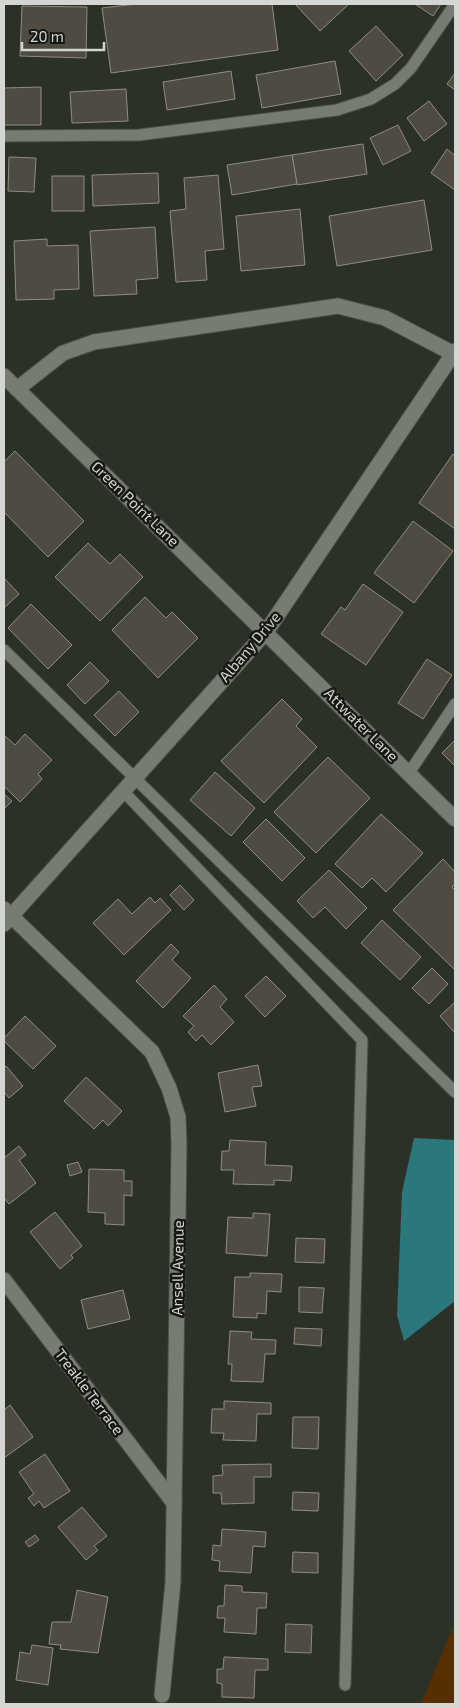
<svg xmlns="http://www.w3.org/2000/svg" width="459" height="1708" font-family="'Exo 2',sans-serif">
<style>
.green{fill:#562e00}
.water{fill:#2a787c}
.building{fill:#4e4c42;stroke:#8f8d82}
.lines{fill:none;stroke-linecap:round;stroke-linejoin:round}
.lane-casing{stroke:#4a4e47;stroke-width:13}
.street-casing{stroke:#4a4e47;stroke-width:17}
.lane{stroke:#767c72;stroke-width:11}
.street{stroke:#767c72;stroke-width:15}
.labels{text-anchor:middle;stroke-width:5;stroke-linejoin:round;paint-order:stroke}
.street-label{font-size:15px;fill:#d4d7d1;stroke:#161814}
</style>
<rect width="100%" height="100%" fill="#2c3128"/>
<path class="green" d="M455,1622V1704H421Z"/>
<path class="water" d="M414,1138L455,1140V1301L404,1341L397,1315L402,1192Z"/>
<g class="building">
<path d="M136,4H272L278,50L111,73L102,8Z"/>
<path d="M295,4H349L320,31Z"/>
<path d="M415,4H441L433,16Z"/>
<path d="M22,6L87,7L86,58L20,56Z"/>
<path d="M376,26L403,55L376,81L349,51Z"/>
<path d="M335,61L341,94L262,108L256,75Z"/>
<path d="M231,71L235,99L167,110L163,82Z"/>
<path d="M455,73V90L447,84Z"/>
<path d="M41,87V125H4V88Z"/>
<path d="M126,89L128,121L72,123L70,92Z"/>
<path d="M429,101L447,124L424,141L407,118Z"/>
<path d="M398,125L411,151L383,165L370,138Z"/>
<path d="M363,144L367,174L297,185L292,155Z"/>
<path d="M447,149L454,155L455,154V190L431,173Z"/>
<path d="M292,155L297,184L232,195L227,165Z"/>
<path d="M9,157L36,158L34,192L8,191Z"/>
<path d="M158,173L159,203L93,206L92,175Z"/>
<path d="M218,175L224,249L205,251L207,280L176,282L170,211L186,209L184,178Z"/>
<rect x="52" y="176" width="32" height="35"/>
<path d="M424,200L432,250L337,266L329,216Z"/>
<path d="M300,209L305,265L241,271L236,216Z"/>
<path d="M155,227L158,278L136,280L137,294L94,296L90,231Z"/>
<path d="M47,239V246L78,245L79,289L54,290V299L16,300L14,241Z"/>
<path d="M15,451L84,521L48,557L4,512V462Z"/>
<path d="M453,454L455,456V529L419,503Z"/>
<path d="M413,521L453,551L414,603L374,573Z"/>
<path d="M88,543L110,564L120,554L143,577L100,621L55,577Z"/>
<path d="M4,578L19,594L4,608Z"/>
<path d="M363,584L403,612L366,665L321,634L341,607L345,610Z"/>
<path d="M145,597L166,618L172,612L198,638L158,678L112,630Z"/>
<path d="M31,604L72,645L48,669L8,628Z"/>
<path d="M427,659L452,675L423,719L398,703Z"/>
<path d="M90,662L109,681L85,704L67,685Z"/>
<path d="M119,691L139,712L115,736L94,715Z"/>
<path d="M282,699L302,719L296,726L317,747L264,803L221,761Z"/>
<path d="M25,734L52,760L38,774L42,779L20,802L4,786V735L15,745Z"/>
<path d="M455,740V766L442,753Z"/>
<path d="M328,757L370,798L316,853L274,812Z"/>
<path d="M215,772L255,808L231,836L190,800Z"/>
<path d="M4,794L12,801L4,809Z"/>
<path d="M381,814L423,853L386,892L372,878L362,888L335,864Z"/>
<path d="M266,819L305,858L282,881L243,842Z"/>
<path d="M443,859L455,872V884L452,887L455,890V970L393,910Z"/>
<path d="M329,870L367,908L346,929L325,907L313,918L297,901Z"/>
<path d="M180,885L194,900L184,910L170,895Z"/>
<path d="M150,897L155,903L160,898L171,910L124,955L93,923L118,899L132,914Z"/>
<path d="M382,920L421,957L400,980L361,943Z"/>
<path d="M171,944L179,952L172,960L191,978L163,1008L136,981Z"/>
<path d="M432,968L448,984L429,1004L412,988Z"/>
<path d="M266,976L286,996L265,1017L245,996Z"/>
<path d="M214,985L227,999L220,1007L234,1022L211,1045L202,1035L196,1041L188,1032L194,1026L183,1016Z"/>
<path d="M455,1002V1033L440,1016Z"/>
<path d="M25,1016L56,1046L33,1069L4,1041V1038Z"/>
<path d="M258,1065L262,1086L252,1087L256,1106L225,1112L218,1073Z"/>
<path d="M6,1066L23,1086L9,1098L4,1092V1068Z"/>
<path d="M86,1077L122,1111L108,1126L103,1120L94,1129L64,1101Z"/>
<path d="M230,1140L266,1142L265,1165L292,1166L291,1181L274,1180V1185L233,1184L234,1170H221L222,1151H229Z"/>
<path d="M19,1146L26,1155L19,1160L36,1183L9,1204L4,1198V1158Z"/>
<path d="M78,1162L82,1172L70,1176L67,1165Z"/>
<path d="M89,1169L124,1170V1181H132V1196L124,1195V1225L105,1224V1213L88,1212Z"/>
<path d="M55,1212L82,1246L71,1255L73,1258L60,1269L30,1232Z"/>
<path d="M253,1213L270,1214L267,1256L226,1253L228,1217L253,1218Z"/>
<path d="M296,1238L325,1239L324,1263L295,1262Z"/>
<path d="M250,1273L282,1274L281,1292L267,1291L266,1314L257,1313V1318L233,1317L235,1277H250Z"/>
<path d="M299,1287L324,1288L322,1313L299,1312Z"/>
<path d="M123,1290L130,1319L88,1329L81,1300Z"/>
<path d="M295,1328L322,1329L321,1346L294,1344Z"/>
<path d="M230,1331L252,1332L251,1339L276,1340L275,1354H265L263,1382L231,1381L232,1364H228Z"/>
<path d="M224,1401L271,1403V1414H257L256,1441L223,1440L224,1433H211L212,1409H224Z"/>
<path d="M10,1405L33,1437L4,1458V1410Z"/>
<path d="M293,1417H319L318,1449L292,1448Z"/>
<path d="M45,1454L70,1491L44,1508L39,1501L34,1506L28,1498L34,1494L19,1472Z"/>
<path d="M271,1464V1477H254V1503L222,1504L221,1493H213V1476L223,1475L222,1465Z"/>
<path d="M293,1492L319,1493L318,1511L292,1510Z"/>
<path d="M82,1507L107,1536L94,1546L98,1550L86,1560L58,1527Z"/>
<path d="M222,1529L266,1532L265,1547L253,1546L251,1573L219,1571L220,1561L212,1560L213,1545L221,1546Z"/>
<path d="M35,1535L39,1540L29,1547L25,1542Z"/>
<path d="M293,1552L318,1553V1573L292,1572Z"/>
<path d="M225,1585L242,1586V1592L267,1593L266,1608H257L256,1634L224,1632L225,1618H217L218,1606H224Z"/>
<path d="M77,1590L108,1597L98,1653L60,1649L61,1645L49,1644L52,1622H71Z"/>
<path d="M286,1624L312,1625L311,1653L285,1652Z"/>
<path d="M32,1645L53,1648L48,1685L16,1680L20,1652L30,1654Z"/>
<path d="M224,1657L268,1659V1670H255L254,1698L222,1697V1684L217,1683V1669H223Z"/>
</g>
<g class="lines">
<defs>
<g id="lane">
<path d="M4,136L139,135L337,110L371,99L395,84L411,68L455,4"/>
<path d="M4,650L455,1092"/>
<path d="M409,773L455,704"/>
<path d="M123,791L362,1040L345,1685"/>
</g>
<g id="street">
<path d="M4,376L455,819"/>
<path d="M17,389L63,353L94,342L338,306L385,318L454,354"/>
<path d="M4,909L152,1052L169,1088L178,1117L179,1144L173,1582L162,1695"/>
<path d="M4,924L266,632L455,351"/>
<path d="M4,1280L174,1503"/>
</g>
</defs>
<use href="#lane" class="lane-casing"/>
<use href="#street" class="street-casing"/>
<use href="#lane" class="lane"/>
<use href="#street" class="street"/>
</g>
<g class="labels">
<g class="street-label">
<text transform="translate(135 504) rotate(44)" y="5">Green Point Lane</text>
<text transform="translate(250 647) rotate(-50)" y="5">Albany Drive</text>
<text transform="translate(361 725) rotate(45)" y="5">Attwater Lane</text>
<text transform="translate(178 1268) rotate(-89)" y="5">Ansell Avenue</text>
<text transform="translate(89 1392) rotate(53)" y="5">Treakle Terrace</text>
</g>
</g>
<rect width="459" height="1708" fill="none" stroke="#d4d7d1" stroke-width="10"/>
<path d="M22 42v8h82v-8" fill="none" stroke="#d4d7d1" stroke-width="2.5"/>
<text x="30" y="42" font-size="15" fill="#d4d7d1" stroke="#161814" stroke-width="4" paint-order="stroke">20 m</text>
</svg>
